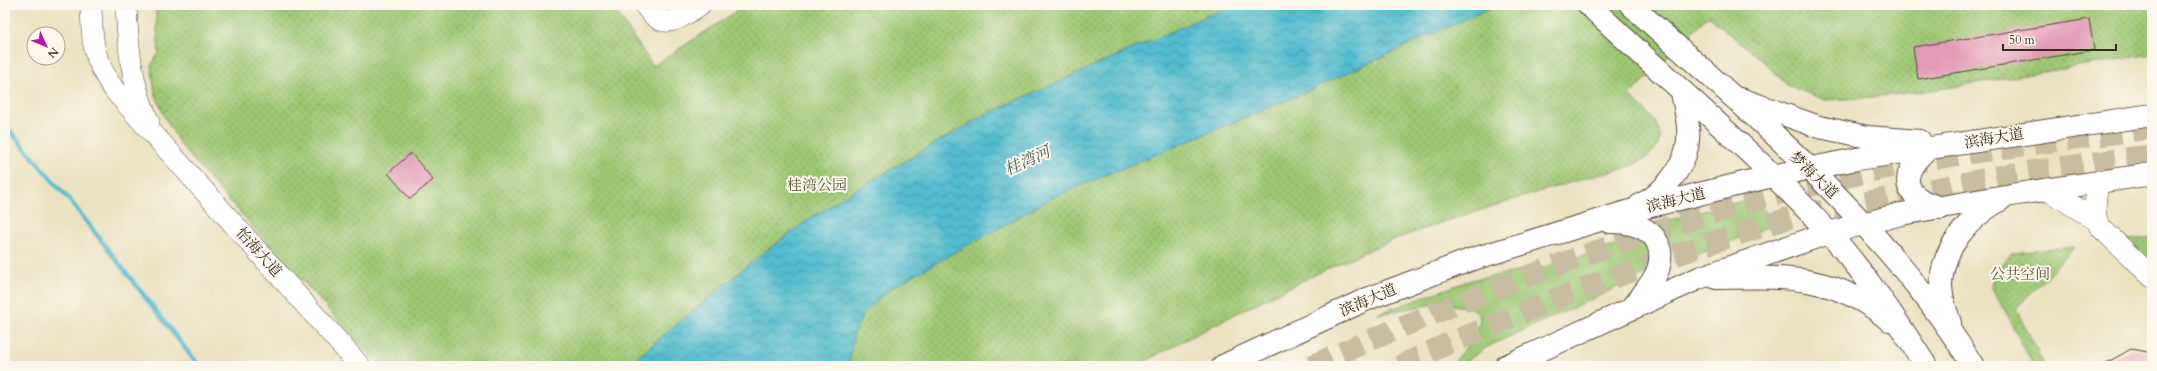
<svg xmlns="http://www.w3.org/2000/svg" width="2157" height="371" font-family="Cardo,'Noto Serif SC',serif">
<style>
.grass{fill:#9fc874;stroke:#6d7949}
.park{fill:url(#park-dots);stroke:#6d7949}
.water{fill:url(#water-waves);stroke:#467376}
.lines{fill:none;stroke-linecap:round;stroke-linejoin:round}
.stream{stroke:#52bccf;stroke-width:4.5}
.building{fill:#e39ab6}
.highway-tunnel{stroke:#c8bda1;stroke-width:22;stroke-dasharray:22 11;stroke-linecap:butt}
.minor-casing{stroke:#554637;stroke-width:22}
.major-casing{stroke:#554637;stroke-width:24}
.minor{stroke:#fff;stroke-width:21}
.major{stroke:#fff;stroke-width:22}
.labels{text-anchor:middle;stroke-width:4;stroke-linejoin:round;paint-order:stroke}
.street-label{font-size:15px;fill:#3b2a1e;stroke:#fbf7ec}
.park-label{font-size:15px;fill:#595938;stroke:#fbf7ec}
.water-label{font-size:16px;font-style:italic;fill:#435d5c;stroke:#fbf7ec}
</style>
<defs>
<pattern id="park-dots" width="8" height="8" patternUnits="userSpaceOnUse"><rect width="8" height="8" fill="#9fc874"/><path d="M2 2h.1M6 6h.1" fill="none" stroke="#83a35f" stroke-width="1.8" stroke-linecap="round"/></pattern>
<pattern id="water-waves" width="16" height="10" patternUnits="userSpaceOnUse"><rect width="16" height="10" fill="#52bccf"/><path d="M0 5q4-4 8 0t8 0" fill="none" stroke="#4599a7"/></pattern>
</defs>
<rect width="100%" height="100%" fill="#fbf7ec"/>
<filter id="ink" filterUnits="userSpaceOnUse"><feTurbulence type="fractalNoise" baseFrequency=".025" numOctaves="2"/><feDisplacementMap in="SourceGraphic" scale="8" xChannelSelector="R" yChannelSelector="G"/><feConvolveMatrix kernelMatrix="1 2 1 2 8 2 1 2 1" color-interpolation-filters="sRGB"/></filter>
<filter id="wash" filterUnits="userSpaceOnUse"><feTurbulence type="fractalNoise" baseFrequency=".012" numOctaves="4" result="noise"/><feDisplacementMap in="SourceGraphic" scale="16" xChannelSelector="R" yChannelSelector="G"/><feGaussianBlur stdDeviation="0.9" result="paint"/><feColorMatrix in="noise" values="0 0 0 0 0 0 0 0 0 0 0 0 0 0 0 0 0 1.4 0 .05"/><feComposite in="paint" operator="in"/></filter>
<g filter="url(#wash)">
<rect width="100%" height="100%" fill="#ebe2c2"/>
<g class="grass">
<path d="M1753,198L1768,214L1772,226L1675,263C1676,246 1670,234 1655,224Z"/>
<path d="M1640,238L1658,249L1644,275L1487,347L1459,366H1451L1472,339L1480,321L1479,315L1472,308L1440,303L1377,314L1471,280L1545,267Z"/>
</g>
<g class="park">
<path d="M155,5H612L653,66L746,5H2152V54L1934,90L1863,98L1825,100L1787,85L1764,62L1708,16L1629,96C1643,109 1671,128 1655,149C1639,170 1605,172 1582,179C1561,185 1540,192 1519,198C1465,215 1411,231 1360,254C1284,288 1209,327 1136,366H380L213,183L180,144L165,118L155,93L151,65L159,53Z"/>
<path d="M2152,237V263L2127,240Z"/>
<path d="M2074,247L2016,309L2045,366H2034L1992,288L1993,275L2012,253Z"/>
</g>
<path class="water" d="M1231,5H1496L1297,96L1058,195L891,288L863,313L853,336L849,366H627L754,260L806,221L850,193L986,114Z"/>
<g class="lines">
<path class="stream" d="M5,125L71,202L199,366"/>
</g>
<g id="blocks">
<g class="building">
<path d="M2089,19L2094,50L1918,79L1913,47Z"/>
<path d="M411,153L433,180L410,199L388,173Z"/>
<path d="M2131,349L2152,353V366H2101Z"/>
</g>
</g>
</g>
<g filter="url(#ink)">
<use href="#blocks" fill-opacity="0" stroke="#554637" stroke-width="1"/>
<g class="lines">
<g class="highway-tunnel">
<path d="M1311,366C1495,285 1684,211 1882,169C1971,150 2062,141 2152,128"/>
<path d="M1400,366L1445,345L1563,296L1704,245L1795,216L2011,174L2152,155"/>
</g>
<defs>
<g id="minor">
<path d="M91,5C92,43 92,58 115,91L360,366"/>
<path d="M126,5C128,46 131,84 149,122"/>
<path d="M645,5C663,33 678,19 700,5"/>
<path d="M2098,182C2096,197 2092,213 2100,227L2152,277"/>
<path d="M2046,189L2096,220"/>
</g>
<g id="major">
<path d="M1589,5C1668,81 1754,151 1828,232C1865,273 1896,319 1926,366"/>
<path d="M1631,5C1753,116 1886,224 1973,366"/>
<path d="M1741,99L1819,127L1868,137L1920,141"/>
<path d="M1927,149C1898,176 1902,197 1941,208"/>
<path d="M1640,205C1660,196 1683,170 1687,147C1691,129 1685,110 1682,92"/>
<path d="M1609,222C1639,221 1669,234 1658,270C1653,283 1642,295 1634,306"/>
<path d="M1716,278C1784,277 1833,273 1889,320"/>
<path d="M1950,323C1946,311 1941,298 1941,285C1942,248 1969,217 2000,200"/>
<path d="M1223,366L1367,299L1470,260L1626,212L1772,176L1857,159L2152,115"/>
<path d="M1506,366L1699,278L1828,233L1901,214L2011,195L2152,174"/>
</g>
</defs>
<use href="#minor" class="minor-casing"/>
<use href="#major" class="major-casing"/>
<use href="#minor" class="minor"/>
<use href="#major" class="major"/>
</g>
</g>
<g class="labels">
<g class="street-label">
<text transform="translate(1994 138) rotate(-9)" y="5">滨海大道</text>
<text transform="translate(1814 175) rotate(44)" y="5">梦海大道</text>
<text transform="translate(1676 200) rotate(-14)" y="5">滨海大道</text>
<text transform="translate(259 252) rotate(48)" y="5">怡海大道</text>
<text transform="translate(1368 300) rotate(-23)" y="5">滨海大道</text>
</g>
<g class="park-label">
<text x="817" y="190">桂湾公园</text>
<text x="2020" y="279">公共空间</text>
</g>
<g class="water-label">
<text transform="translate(1027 160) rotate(-25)" y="6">桂湾河</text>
</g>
</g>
<rect width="2157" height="371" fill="none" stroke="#fbf7ec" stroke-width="20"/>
<g transform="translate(46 46) rotate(134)"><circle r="19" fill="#fbf7ec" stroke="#aea59a"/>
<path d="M0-3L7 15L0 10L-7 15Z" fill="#b5179e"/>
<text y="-6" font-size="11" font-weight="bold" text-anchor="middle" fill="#3b2a1e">N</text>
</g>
<path d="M2003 44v6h113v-6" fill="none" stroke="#3b2a1e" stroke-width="2"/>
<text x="2009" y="44" font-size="12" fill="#3b2a1e" stroke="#fbf7ec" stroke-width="3" paint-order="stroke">50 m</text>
</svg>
